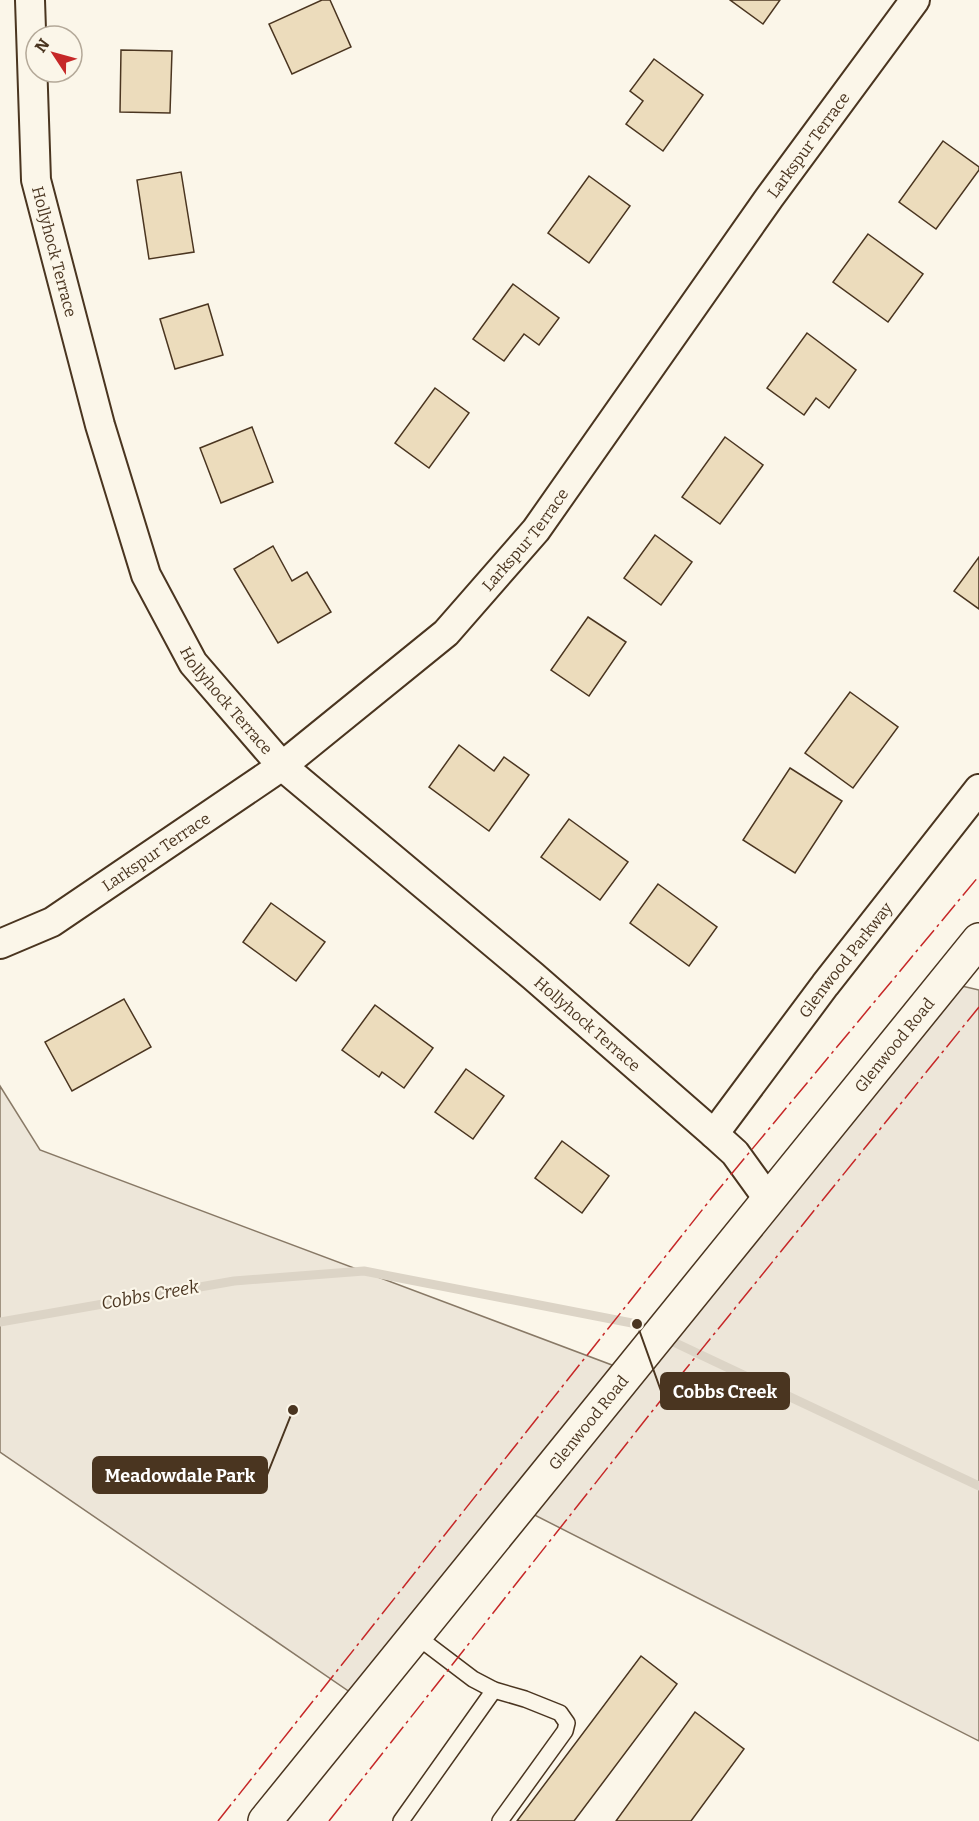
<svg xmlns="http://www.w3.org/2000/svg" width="979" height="1821" font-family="Bitter,serif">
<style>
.green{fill:#ede6d9;stroke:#887966;stroke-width:1.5}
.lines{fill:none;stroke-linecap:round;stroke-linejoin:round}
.stream{stroke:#dcd4c6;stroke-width:9}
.building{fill:#ecdcbc;stroke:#4a3520;stroke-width:1.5}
.lane-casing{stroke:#4a3520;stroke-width:18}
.street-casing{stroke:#4a3520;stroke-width:32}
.secondary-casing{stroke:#4a3520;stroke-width:36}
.lane{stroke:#fbf6e9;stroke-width:15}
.street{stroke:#fbf6e9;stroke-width:28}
.secondary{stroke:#fbf6e9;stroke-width:33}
.power{stroke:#c62828;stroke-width:1.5;stroke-dasharray:21 4.5 3 4.5;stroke-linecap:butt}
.labels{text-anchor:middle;stroke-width:4.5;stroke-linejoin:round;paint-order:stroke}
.street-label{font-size:16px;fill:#4a3520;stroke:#fbf6e9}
.water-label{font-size:18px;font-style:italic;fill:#4a3520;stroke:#fbf6e9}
.leader{fill:none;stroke:#4a3520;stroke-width:2}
.callout-dot{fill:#4a3520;stroke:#fbf6e9;stroke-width:2}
.callout{fill:#4a3520;stroke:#4a3520;stroke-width:2}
.callout-label{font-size:18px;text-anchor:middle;font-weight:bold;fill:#fff}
</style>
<rect width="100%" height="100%" fill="#fbf6e9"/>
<path class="green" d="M936,980L979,990V1741L511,1503L363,1701L0,1452V1086L40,1150L620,1368Z"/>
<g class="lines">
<g class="stream">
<path d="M0,1322L234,1281L364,1271L637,1324L653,1332"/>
<path d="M665,1338L979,1486"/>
</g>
</g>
<g class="building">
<path d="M322,0H330L351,47L292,74L269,24Z"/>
<path d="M730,0H780L763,24Z"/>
<path d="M121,50L172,51L170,113L120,112Z"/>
<path d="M654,59L703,95L663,151L626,124L643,101L630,91Z"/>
<path d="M943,141L979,167V170L936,229L899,202Z"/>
<path d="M181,172L194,252L149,259L137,180Z"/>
<path d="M589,176L630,206L589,263L548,233Z"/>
<path d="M868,234L923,274L888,322L833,282Z"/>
<path d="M513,284L559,318L539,345L524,334L504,361L473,339Z"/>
<path d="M208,304L223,355L175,369L160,319Z"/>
<path d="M807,333L856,370L829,408L816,398L804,415L767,388Z"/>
<path d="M435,388L469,413L429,468L395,443Z"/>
<path d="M252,427L273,482L221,503L200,448Z"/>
<path d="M725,437L763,465L720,524L682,497Z"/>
<path d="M655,535L692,562L661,605L624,578Z"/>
<path d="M273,546L292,581L307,572L331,612L278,643L234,569Z"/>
<path d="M979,557V609L954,591Z"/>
<path d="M588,617L626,642L589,696L551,670Z"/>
<path d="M850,692L898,727L853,788L805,753Z"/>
<path d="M459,745L494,771L504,757L529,775L489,831L429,787Z"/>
<path d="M790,768L842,801L795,873L743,840Z"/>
<path d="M569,819L628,862L600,900L541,857Z"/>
<path d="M658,884L717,927L689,966L630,923Z"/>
<path d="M271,903L325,942L296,981L243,942Z"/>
<path d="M124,999L151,1047L72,1091L45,1042Z"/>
<path d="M375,1005L433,1048L404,1088L382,1072L379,1077L342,1050Z"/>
<path d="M466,1069L504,1096L473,1139L435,1112Z"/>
<path d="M562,1141L609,1176L582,1213L535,1178Z"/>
<path d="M641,1656L677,1684L574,1821H517Z"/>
<path d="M695,1712L744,1749L691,1821H616Z"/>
</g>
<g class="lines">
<defs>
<g id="lane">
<path d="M415,1635L473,1679L494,1690L525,1699L560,1713L567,1723L565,1731L500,1821"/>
<path d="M401,1821L494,1690"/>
</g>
<g id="street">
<path id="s1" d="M30,0L36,180L100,425L146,575L193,663L282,766L533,976L714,1134L735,1153L769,1200"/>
<path id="s2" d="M0,944L52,922L282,766L446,633L536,530L769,198L915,0"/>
<path id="s3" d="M714,1134L825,985L979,789"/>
</g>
<g id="secondary">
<path id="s4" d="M265,1821L979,940"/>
</g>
</defs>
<use href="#lane" class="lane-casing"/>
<use href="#street" class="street-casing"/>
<use href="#secondary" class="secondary-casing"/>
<use href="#lane" class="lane"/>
<use href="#street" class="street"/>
<use href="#secondary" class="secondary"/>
<g class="power">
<path d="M218,1821L714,1195L979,876"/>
<path d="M329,1821L676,1381L979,1007"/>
</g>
</g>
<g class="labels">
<g class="street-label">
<text dy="6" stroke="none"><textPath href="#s2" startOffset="1154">Larkspur Terrace</textPath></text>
<text dy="6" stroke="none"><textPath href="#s1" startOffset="254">Hollyhock Terrace</textPath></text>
<text dy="6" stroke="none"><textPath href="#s2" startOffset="668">Larkspur Terrace</textPath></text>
<text dy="6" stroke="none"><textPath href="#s1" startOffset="740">Hollyhock Terrace</textPath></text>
<text dy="6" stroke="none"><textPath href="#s2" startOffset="182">Larkspur Terrace</textPath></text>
<text dy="6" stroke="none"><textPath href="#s3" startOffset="218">Glenwood Parkway</textPath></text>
<text dy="6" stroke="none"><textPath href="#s1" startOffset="1226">Hollyhock Terrace</textPath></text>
<text dy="6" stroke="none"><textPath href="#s4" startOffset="999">Glenwood Road</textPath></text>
<text dy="6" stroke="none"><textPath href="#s4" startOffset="513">Glenwood Road</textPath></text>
</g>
<g class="water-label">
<text transform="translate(150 1295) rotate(-10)" y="6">Cobbs Creek</text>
</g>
</g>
<path class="leader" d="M637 1324L661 1391M293 1410L267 1475"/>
<g class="callout-dot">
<circle cx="637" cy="1324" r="6"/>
<circle cx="293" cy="1410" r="6"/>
</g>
<g class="callout">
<rect x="661" y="1373" width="128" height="36" rx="6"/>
<rect x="93" y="1457" width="174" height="36" rx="6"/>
</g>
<g class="callout-label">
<text x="725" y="1398">Cobbs Creek</text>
<text x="180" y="1482">Meadowdale Park</text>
</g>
<g transform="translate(54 54) rotate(306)"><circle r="28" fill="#fbf6e9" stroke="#b4a999" stroke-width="1.5"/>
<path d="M0-4.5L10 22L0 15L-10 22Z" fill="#c62828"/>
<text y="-9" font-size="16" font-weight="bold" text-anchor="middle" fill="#4a3520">N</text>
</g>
</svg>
